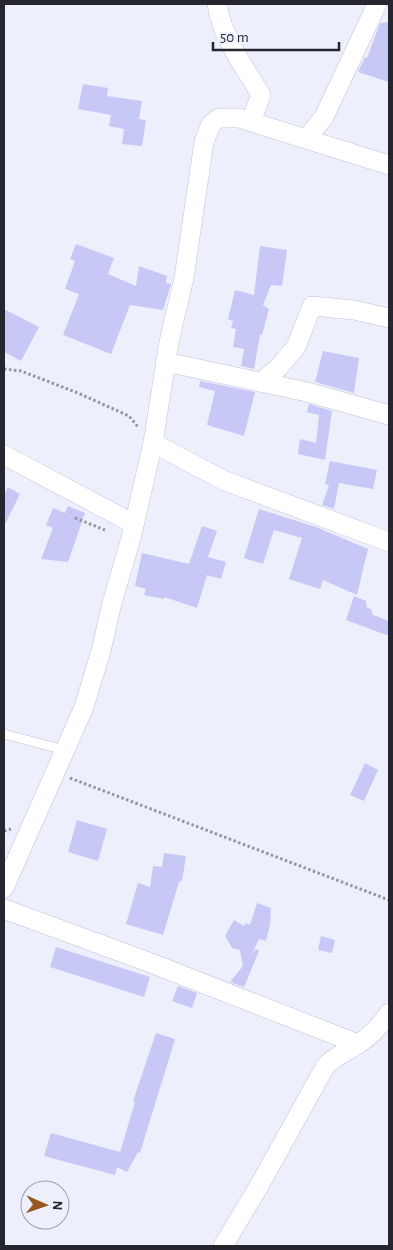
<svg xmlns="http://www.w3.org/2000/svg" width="393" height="1250" font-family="'Alegreya Sans',sans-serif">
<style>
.building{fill:#c7c8f6}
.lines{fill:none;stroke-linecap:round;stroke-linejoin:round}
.service-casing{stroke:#c0c1d7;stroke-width:10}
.minor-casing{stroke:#c0c1d7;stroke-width:20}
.path{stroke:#9495a0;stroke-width:3;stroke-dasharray:2.5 2.5;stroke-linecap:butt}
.service{stroke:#fff;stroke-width:9}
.minor{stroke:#fff;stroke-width:19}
</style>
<rect width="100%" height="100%" fill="#eeeffd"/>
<g class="building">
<path d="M389,22V82L358,72L365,57L367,58L380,23Z"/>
<path d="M83,84L108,88L107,96L142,101L139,119L146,120L142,146L122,144L124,129L109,126L111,115L78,109Z"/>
<path d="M76,244L114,258L108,274L136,286L139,266L167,276L166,283L171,284L163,310L130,305L111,354L63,335L79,294L65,289L75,261L70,259Z"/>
<path d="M260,246L287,250L282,286L271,285L263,305L269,309L262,335H260L254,369L241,366L244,349L233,347L236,329L231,328L233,321L228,319L235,290L254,295Z"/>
<path d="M4,309L39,327L21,361L4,352Z"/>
<path d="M323,351L359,358L354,393L315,382Z"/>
<path d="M200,381L255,392L244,436L207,425L215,391L199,387Z"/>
<path d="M309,404L332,411L325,460L298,454L300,439L316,443L319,415L307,412Z"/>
<path d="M330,461L377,470L373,489L339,483L334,509L322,505L329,485L325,484Z"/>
<path d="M8,487L20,494L4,526V495Z"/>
<path d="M68,506L85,513L68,562L41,559L53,528L46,525L53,508L65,513Z"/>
<path d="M259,509L316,527L368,549L357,595L323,580L320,589L289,579L302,538L274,530L263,564L244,558Z"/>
<path d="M202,526L217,531L208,557L226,562L221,579L207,575L197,608L164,597V599L144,595L146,589L135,586L142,553L189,564Z"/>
<path d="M354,596L366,601L367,608L371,609L373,615L389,621V636L346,620Z"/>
<path d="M365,763L378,770L364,801L350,795Z"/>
<path d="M77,820L107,829L98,861L68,852Z"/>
<path d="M164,853L186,856L182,881L179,882L163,935L126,924L138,883L150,887L153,866L162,867Z"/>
<path d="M257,903L271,908L270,925L266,941L259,939L252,954L256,949L259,951L244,987L230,982L243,966L240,950L232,948L225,936L234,920L244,926L246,923L250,925Z"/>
<path d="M321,936L335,940L332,953L318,950Z"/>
<path d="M56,947L150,977L144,997L50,967Z"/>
<path d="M178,986L197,993L192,1008L172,1001Z"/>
<path d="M156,1033L175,1039L140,1153L138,1152L127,1172L117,1167L115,1175L44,1156L51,1133L120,1152L135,1102L133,1101Z"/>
</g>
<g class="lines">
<defs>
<path id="service" d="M4,734L64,750"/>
<g id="minor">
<path d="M217,4C222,38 244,66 261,95L251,121"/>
<path d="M307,138L324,117L377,4"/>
<path d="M166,362L307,392L389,415"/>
<path d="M261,382L278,368L296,347L312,306L354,310L389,318"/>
<path d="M153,443L223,480L389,542"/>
<path d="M4,455L134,524"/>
<path d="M4,888L84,707L101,651L112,603L131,538L153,443L169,342L184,278L204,142L211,124L219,118H239L389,165"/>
<path d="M4,909L151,963L358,1044"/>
<path d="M223,1246L259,1186L325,1067C334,1056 346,1052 358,1044C371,1036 381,1025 389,1013"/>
</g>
</defs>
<use href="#service" class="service-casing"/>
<use href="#minor" class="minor-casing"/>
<g class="path">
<path d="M4,369L21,371L78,393L129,416L138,427"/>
<path d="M75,518L105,530"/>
<path d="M70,778L389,900"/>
<path d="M4,831L11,829"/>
</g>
<use href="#service" class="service"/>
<use href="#minor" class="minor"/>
</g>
<rect width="393" height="1250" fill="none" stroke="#25262e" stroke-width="10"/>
<g transform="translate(45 1205) rotate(92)"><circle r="24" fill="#eeeffd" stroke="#9e9faa"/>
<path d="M0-4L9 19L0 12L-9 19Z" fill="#975720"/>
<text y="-8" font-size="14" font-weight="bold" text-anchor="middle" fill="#25262e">N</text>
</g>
<path d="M213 42v8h126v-8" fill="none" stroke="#25262e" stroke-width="2.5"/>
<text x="220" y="42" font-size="15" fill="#25262e" stroke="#eeeffd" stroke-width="4" paint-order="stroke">50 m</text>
</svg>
